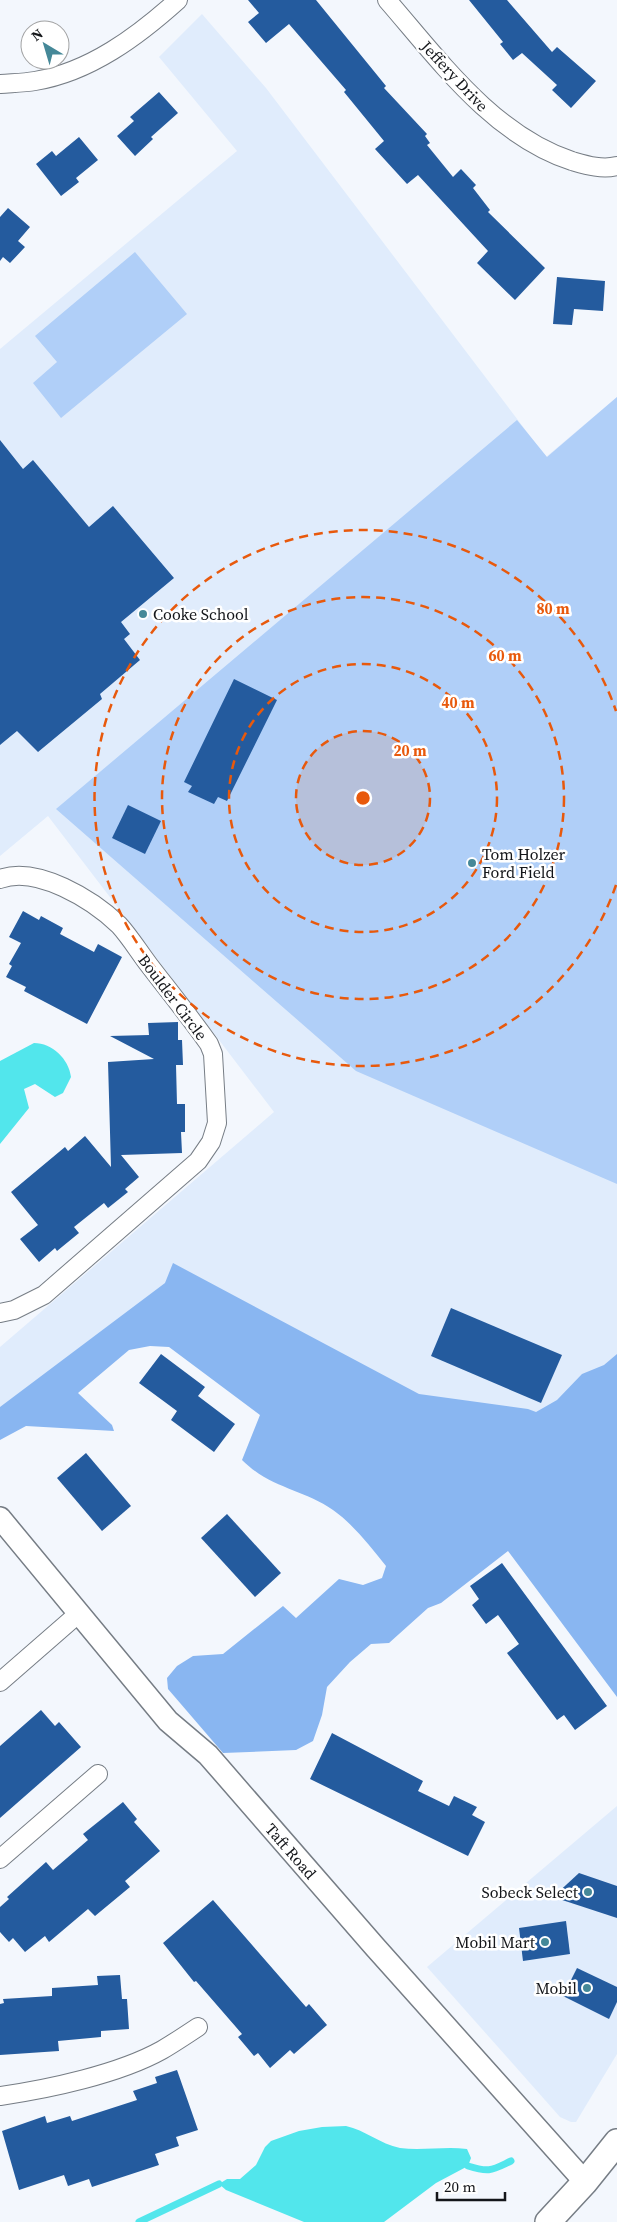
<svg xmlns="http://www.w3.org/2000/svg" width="617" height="2222" font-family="'Source Serif 4',serif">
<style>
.built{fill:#e0ecfc}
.green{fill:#b0cff8}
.forest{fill:#89b6f1}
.water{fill:#52e6ec}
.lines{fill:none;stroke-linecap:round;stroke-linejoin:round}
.stream{stroke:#52e6ec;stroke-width:7}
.building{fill:#245b9e}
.minor-casing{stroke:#767d85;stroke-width:20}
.tertiary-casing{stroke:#767d85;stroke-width:24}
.secondary-casing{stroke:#767d85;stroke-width:28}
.minor{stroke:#fff;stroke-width:18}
.tertiary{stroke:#fff;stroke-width:21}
.secondary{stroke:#fff;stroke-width:25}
.ring{fill:none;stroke:#e8590c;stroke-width:2.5;stroke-dasharray:9 6}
.poi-dot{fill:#458898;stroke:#fff;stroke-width:2}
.labels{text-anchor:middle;stroke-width:5;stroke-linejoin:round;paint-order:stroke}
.street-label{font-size:16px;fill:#14161a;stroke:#fff}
.poi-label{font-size:16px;fill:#14161a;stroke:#fff;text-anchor:end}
.centre{fill:#e8590c;stroke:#fff;stroke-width:2.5}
.ring-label{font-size:15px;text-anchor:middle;font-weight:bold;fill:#e8590c;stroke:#fff;stroke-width:5;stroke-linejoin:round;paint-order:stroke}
</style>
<rect width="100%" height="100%" fill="#f3f7fd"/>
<g class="built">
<path d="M202,14L266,88L546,457L617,397V1414L501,1512L159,1292L0,1427V1347L274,1112L48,816L0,856V349L237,151L159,57Z"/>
<path d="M617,1806V2054L576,2122H571L560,2117L427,1967Z"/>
</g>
<g class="green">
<path d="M135,252L187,314L61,418L33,383L57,362L35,336Z"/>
<path d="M617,397V1184L356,1071L56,809L517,420L547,457Z"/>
</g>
<path class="forest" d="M173,1263L419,1394L528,1409L536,1412L557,1400L582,1374L604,1365L617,1354V1697L508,1551L441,1603L428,1608L389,1643L371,1644L350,1662L327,1687L322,1715L313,1741L296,1750L223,1753L168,1689L167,1678L177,1666L193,1656L223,1654L283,1606L296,1618L339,1579L363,1585L382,1578L386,1566C370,1546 354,1525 333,1510C303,1489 271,1489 242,1460L260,1415L169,1347L150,1346L129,1350L78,1393L112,1425L114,1431L26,1426L0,1440V1407L165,1283Z"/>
<g class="water">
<path d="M34,1043C52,1043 69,1059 71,1077L63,1093L55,1097L35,1084L24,1089L29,1108L0,1144V1061Z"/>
<path d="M346,2126C365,2130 380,2144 400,2148C422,2151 445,2146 467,2149L471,2158L468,2166L436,2183L384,2222H304L226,2190L219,2184L227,2179H240L256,2165L265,2147L271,2141L299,2131L322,2127Z"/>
</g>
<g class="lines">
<g class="stream">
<path d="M468,2166C490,2173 492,2170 511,2161"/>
<path d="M139,2222L219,2184"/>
</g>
</g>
<g class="building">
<path d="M248,0H316L386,86L384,88L427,134L425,136L430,143L427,145L453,177L461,169L476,185L473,188L490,210L488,212L545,268L515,300L477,263L488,251L418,175L407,184L375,149L384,141L344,92L346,90L289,24L266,43L248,22L259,13Z"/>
<path d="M469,0H507L552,52L557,47L596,81L571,108L552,90L557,85L522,53L513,60L500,44L503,42Z"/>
<path d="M159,92L178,113L151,137L153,139L135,156L117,136L134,121L130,117Z"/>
<path d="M79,137L98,160L76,178L79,182L61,196L36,164L52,151L56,156Z"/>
<path d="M8,208L30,227L18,241L25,247L10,263L3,257L0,261V217Z"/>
<path d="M557,277L605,281L603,311L574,309L572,325L553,324Z"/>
<path d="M0,440L23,469L33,460L89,527L113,506L174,578L121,622L130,634L124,639L140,660L100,694L102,699L38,752L17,731L0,745Z"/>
<path d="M234,679L277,700L227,801L218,797L214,804L188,792L192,786L184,782Z"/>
<path d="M128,805L161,821L145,854L112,838Z"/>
<path d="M23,911L39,920L41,916L63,928L60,934L94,952L98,944L122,957L87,1024L24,991L26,987L6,977L12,966L9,964L21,943L9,937Z"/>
<path d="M178,1022V1040H182L183,1065H176L177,1104H185V1132H181L182,1153L121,1155L139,1177L125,1189L128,1192L108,1208L104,1203L74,1227L79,1233L57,1251L55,1248L39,1262L20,1239L38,1225L11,1192L65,1147L68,1151L85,1136L111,1167L108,1062L154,1059L110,1036L149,1035L148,1023Z"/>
<path d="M451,1308L562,1355L541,1403L431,1356Z"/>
<path d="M161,1354L205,1387L198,1396L235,1424L214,1452L171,1420L177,1411L139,1383Z"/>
<path d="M86,1453L131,1506L102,1531L57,1478Z"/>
<path d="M227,1514L281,1573L255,1597L201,1538Z"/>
<path d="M502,1563L607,1706L575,1730L564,1715L557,1720L507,1653L519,1644L498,1615L486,1624L472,1605L479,1599L470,1586Z"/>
<path d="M41,1710L55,1726L59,1722L81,1747L0,1818V1746Z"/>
<path d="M332,1733L423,1781L418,1791L449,1806L454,1796L477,1807L472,1815L485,1822L468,1856L310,1779Z"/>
<path d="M123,1802L137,1819L134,1822L160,1851L125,1881L130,1887L95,1916L88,1909L49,1942L45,1936L25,1952L13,1938L9,1942L0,1932V1907L9,1899L7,1897L46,1862L53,1870L88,1840L83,1834Z"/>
<path d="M579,1873L617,1886V1918L553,1897Z"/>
<path d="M213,1900L306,2007L309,2004L327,2025L294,2054L290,2050L270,2068L258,2053L254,2056L238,2037L242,2034L196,1981L194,1982L163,1943Z"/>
<path d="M566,1921L570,1954L523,1961L519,1928Z"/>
<path d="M577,1968L617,1987V2002L609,2019L563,1996Z"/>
<path d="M120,1975L122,1999H127L129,2029L101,2031V2037L58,2041L59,2051L0,2055V2004L4,2003L3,1999L52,1996V1988L98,1985L97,1976Z"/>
<path d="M177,2070L198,2130L176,2137L179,2146L155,2154L159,2165L92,2187L89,2179L68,2186L64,2175L19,2190L2,2131L45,2116L47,2123L70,2116L72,2121L137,2100L133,2091L157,2083L155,2077Z"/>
</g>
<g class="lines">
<defs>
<g id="minor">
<path d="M387,0C440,61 493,135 572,161C586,165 602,170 617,166"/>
<path d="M0,84C11,83 23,83 35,81C90,72 138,36 178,0"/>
<path d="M0,879C37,865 93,900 119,925C130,937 139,952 149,965C169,991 190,1017 209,1044L213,1054L217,1123L211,1142L198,1161L44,1295L14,1310L0,1313"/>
<path d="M0,1682L78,1614"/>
<path d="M0,1859L98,1774"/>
<path d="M0,2096C49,2089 119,2074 162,2050C174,2043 186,2035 198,2027"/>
</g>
<path id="tertiary" d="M0,1518L168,1721L208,1755L375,1947L585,2182"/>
<path id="secondary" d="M548,2222L585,2182L617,2142"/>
</defs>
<use href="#minor" class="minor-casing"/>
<use href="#tertiary" class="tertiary-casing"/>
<use href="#secondary" class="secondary-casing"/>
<use href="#minor" class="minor"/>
<use href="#tertiary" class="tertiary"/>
<use href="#secondary" class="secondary"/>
</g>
<circle cx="363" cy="798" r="67" fill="#e8590c" fill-opacity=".12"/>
<g class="ring">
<circle cx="363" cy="798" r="67"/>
<circle cx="363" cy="798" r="134"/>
<circle cx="363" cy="798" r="201"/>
<path d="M616 885A268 268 0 1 1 616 711"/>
</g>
<g class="poi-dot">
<circle cx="143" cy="614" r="5"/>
<circle cx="472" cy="863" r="5"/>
<circle cx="588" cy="1892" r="5"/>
<circle cx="545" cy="1942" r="5"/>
<circle cx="587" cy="1988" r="5"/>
</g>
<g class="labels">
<g class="street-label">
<text transform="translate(455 76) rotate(47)" y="6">Jeffery Drive</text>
<text transform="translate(173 997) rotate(53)" y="6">Boulder Circle</text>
<text transform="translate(291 1851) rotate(49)" y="6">Taft Road</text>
</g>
<g class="poi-label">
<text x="153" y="620" text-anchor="start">Cooke School</text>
<text x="482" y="860" text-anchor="start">Tom Holzer<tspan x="482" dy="18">Ford Field</tspan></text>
<text x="578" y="1898">Sobeck Select</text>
<text x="535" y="1948">Mobil Mart</text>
<text x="577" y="1994">Mobil</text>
</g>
</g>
<circle cx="363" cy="798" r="8" class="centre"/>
<g class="ring-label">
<text x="553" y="614">80 m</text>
<text x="505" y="661">60 m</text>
<text x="458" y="708">40 m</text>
<text x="410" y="756">20 m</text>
</g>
<g transform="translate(45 45) rotate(322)"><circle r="24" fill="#ffffff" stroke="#a1a2a3"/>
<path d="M0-4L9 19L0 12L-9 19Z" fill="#458898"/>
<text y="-8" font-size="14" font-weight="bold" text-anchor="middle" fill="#14161a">N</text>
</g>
<path d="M437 2192v8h68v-8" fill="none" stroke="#14161a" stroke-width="2.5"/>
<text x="444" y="2192" font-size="15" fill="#14161a" stroke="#ffffff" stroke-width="4" paint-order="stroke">20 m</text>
</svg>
